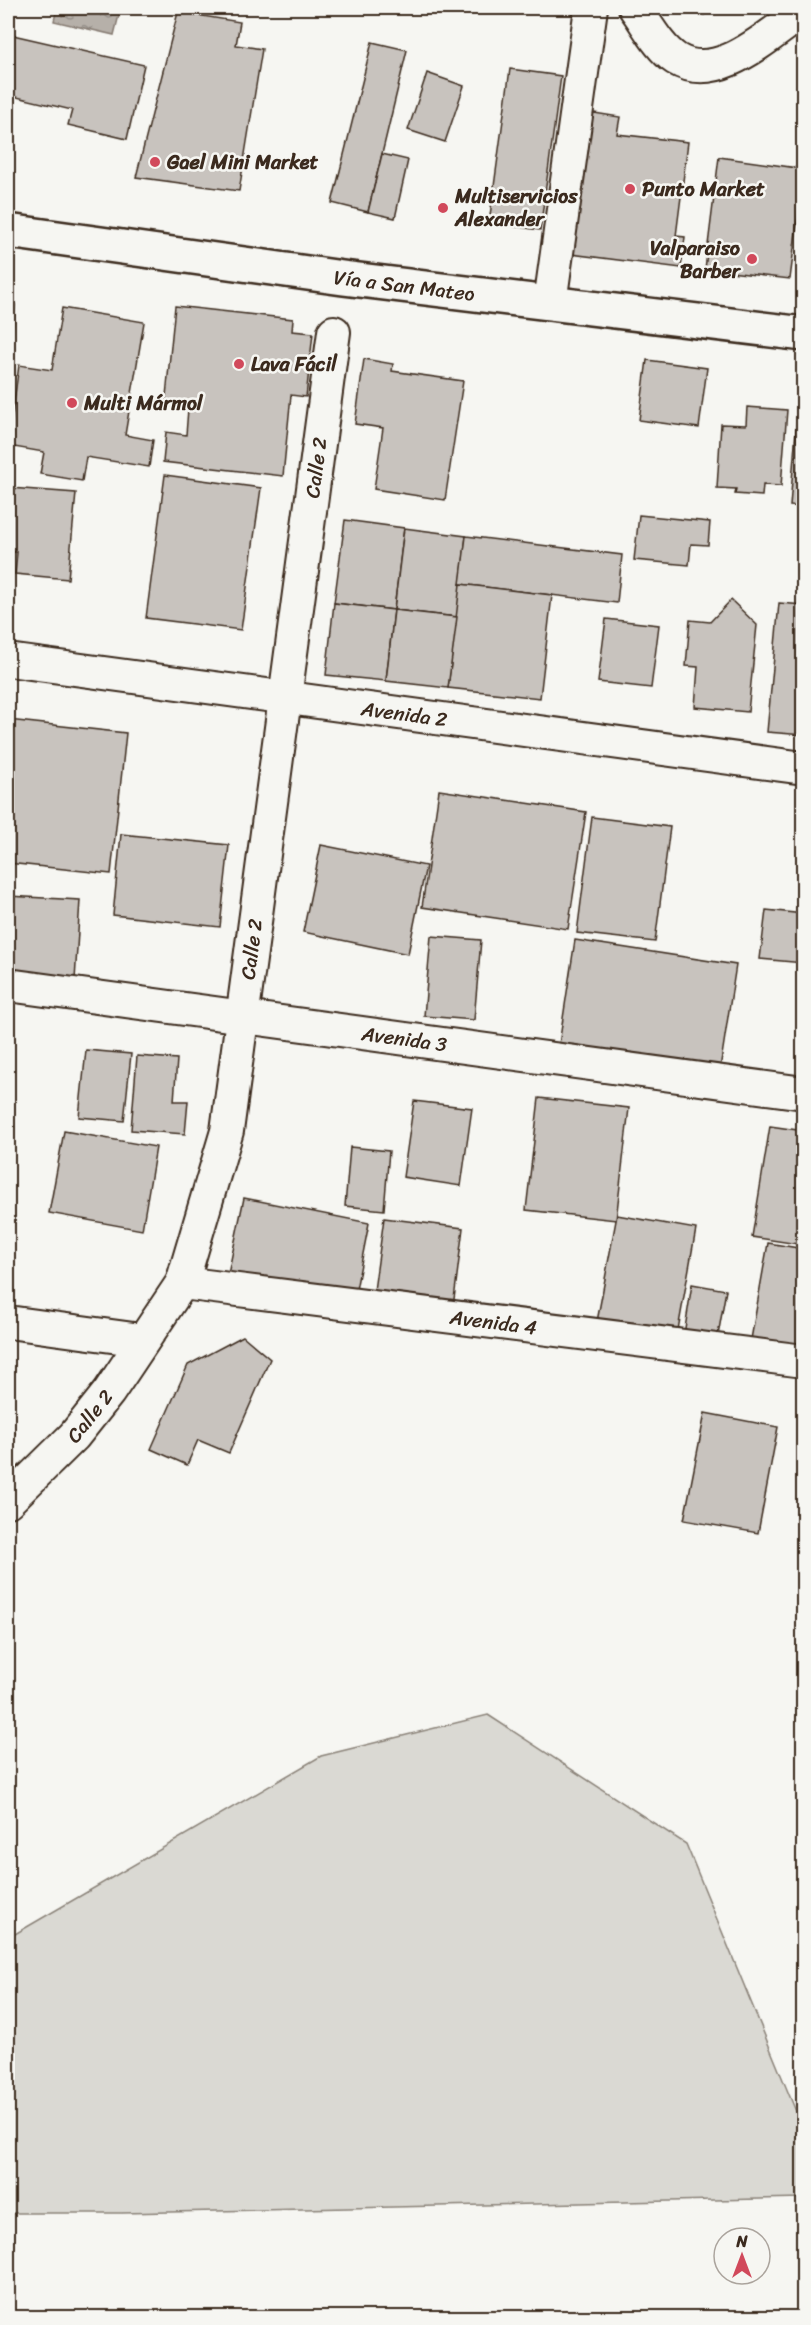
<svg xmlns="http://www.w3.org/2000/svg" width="811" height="2325" font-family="Sriracha,sans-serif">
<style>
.green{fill:#dad9d3;stroke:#8a8278;stroke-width:1.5}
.water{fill:url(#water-ripples);stroke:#857a71;stroke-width:1.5}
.building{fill:#c8c3be;stroke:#3b2a1e;stroke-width:1.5}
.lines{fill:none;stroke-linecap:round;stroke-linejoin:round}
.minor-casing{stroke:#3b2a1e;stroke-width:36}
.primary-casing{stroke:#3b2a1e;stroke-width:38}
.minor{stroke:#f6f6f2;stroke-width:32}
.primary{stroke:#f6f6f2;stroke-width:33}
.poi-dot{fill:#d1495b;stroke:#f6f6f2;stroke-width:2}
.labels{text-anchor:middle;stroke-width:5;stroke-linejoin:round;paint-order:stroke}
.poi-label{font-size:20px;font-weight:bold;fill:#3b2a1e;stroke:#f6f6f2;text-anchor:start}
.street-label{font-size:20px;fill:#3b2a1e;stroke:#f6f6f2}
</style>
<defs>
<pattern id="water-ripples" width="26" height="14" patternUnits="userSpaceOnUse" patternTransform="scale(1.5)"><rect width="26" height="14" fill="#b6b0a9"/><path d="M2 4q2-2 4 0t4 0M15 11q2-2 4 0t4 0" fill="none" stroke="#958f89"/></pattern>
</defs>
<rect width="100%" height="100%" fill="#f6f6f2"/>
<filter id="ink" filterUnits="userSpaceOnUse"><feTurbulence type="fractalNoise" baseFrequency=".0167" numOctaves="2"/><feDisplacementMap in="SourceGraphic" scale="12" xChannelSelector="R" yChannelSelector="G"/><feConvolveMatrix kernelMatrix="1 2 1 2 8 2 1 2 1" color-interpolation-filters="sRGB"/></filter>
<g filter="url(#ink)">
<path class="green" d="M488,1715L686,1844L795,2109L803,2121V2198L122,2213H8V1938L321,1756Z"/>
<path class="water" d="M57,8H106L120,11L114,35L54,21Z"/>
<g class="building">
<path d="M700,8H715L704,15Z"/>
<path d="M178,12L240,22L236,45L262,49L239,191L136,177Z"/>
<path d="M13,35L144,65L127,139L68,125L72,110L8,95V60Z"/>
<path d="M372,42L407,50L368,212L332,203Z"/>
<path d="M510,69L561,76L540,230L489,223Z"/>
<path d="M427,73L464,86L445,142L408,130Z"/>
<path d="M588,112L620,117L617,134L688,142L676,236L685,237L681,268L571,254Z"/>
<path d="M382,154L408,160L395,218L368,212Z"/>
<path d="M719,157L804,169L790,279L705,269Z"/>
<path d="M804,255V291L799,290Z"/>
<path d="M8,305H15L8,388Z"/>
<path d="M175,306L293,319L292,331L313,333L306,397L291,395L283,476L163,462L166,432L186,435L188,409L165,406Z"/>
<path d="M62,308L144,322L125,435L153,440L149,467L86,457L82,481L40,474L44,452L8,446L19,365L52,370Z"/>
<path d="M364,359L393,364L392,371L463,381L445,500L374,489L383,428L355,424Z"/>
<path d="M647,360L707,368L699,428L639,420Z"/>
<path d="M798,406H804V507L790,506Z"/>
<path d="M747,407L787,410L781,486L763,485L762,496L735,494L736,489L717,488L721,424L746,425Z"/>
<path d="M165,475L261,488L241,630L146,618Z"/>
<path d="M10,488L76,493L68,579L15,574L17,552H8Z"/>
<path d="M639,515L710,522L708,545L691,544L689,565L634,560Z"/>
<path d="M345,520L404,528L394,610L334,603Z"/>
<path d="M404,528L466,536L457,617L394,610Z"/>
<path d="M466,536L622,555L617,603L460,584Z"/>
<path d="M460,584L552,595L540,698L448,688Z"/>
<path d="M731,600L757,625L748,712L695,707L698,667L686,666L690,620L710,622Z"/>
<path d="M334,603L394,610L386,681L326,675Z"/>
<path d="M779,603L804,605V735L767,732Z"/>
<path d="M394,610L457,617L448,688L386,681Z"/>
<path d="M606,619L659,625L651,688L598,682Z"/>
<path d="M8,720L126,733L111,874L8,863Z"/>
<path d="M439,790L586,812L568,929L422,907Z"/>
<path d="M592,817L670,827L655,942L577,933Z"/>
<path d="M121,834L229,845L220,927L113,915Z"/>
<path d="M321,845L426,866L408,954L303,932Z"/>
<path d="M8,896L80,900L75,980L8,976Z"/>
<path d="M766,910L804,914V963L760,959Z"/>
<path d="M431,936L481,940L474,1020L424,1016Z"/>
<path d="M575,940L736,965L719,1075L558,1051Z"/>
<path d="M8,1034L12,1035L8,1077Z"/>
<path d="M86,1050L131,1054L124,1121L79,1117Z"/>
<path d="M137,1056L177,1059L174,1101H188L185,1134L131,1130Z"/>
<path d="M539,1098L629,1108L616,1220L526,1210Z"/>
<path d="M414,1101L472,1108L461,1186L403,1177Z"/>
<path d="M770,1126L804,1131V1245L752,1237Z"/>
<path d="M64,1131L156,1147L142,1230L49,1213Z"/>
<path d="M350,1147L389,1151L384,1210L345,1206Z"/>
<path d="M244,1198L369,1223L353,1305L227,1279Z"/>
<path d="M617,1215L696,1229L676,1341L596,1327Z"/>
<path d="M384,1218L463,1228L452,1315L372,1305Z"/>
<path d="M768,1243L804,1249V1354L750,1345Z"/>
<path d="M692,1284L726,1290L716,1347L683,1341Z"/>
<path d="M243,1336L270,1359L229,1453L198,1440L187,1465L151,1449L188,1365Z"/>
<path d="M705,1413L778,1427L758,1533L684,1520Z"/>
<path d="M8,1429L15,1433L8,1446Z"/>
</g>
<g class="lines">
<defs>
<g id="minor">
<path d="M635,8C647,24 659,48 676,59C718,85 769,34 804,11"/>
<path d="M550,303L591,8"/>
<path id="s1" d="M8,660L804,768"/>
<path id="s2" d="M8,985L804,1093"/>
<path id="s3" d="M182,1283L804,1361"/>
<path d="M8,1322L141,1340"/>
<path id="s4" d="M8,1501L74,1436L109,1392L182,1283L227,1131L334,332"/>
</g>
<g id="primary">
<path id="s5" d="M8,231L343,278L804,334"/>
</g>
</defs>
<use href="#minor" class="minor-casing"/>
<use href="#primary" class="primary-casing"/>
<use href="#minor" class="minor"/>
<use href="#primary" class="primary"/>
</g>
</g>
<g class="poi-dot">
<circle cx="155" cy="162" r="6"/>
<circle cx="630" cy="189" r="6"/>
<circle cx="443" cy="208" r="6"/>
<circle cx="752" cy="259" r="6"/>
<circle cx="239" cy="364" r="6"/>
<circle cx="72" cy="403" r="6"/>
</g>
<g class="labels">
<g class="poi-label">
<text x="167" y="169">Gael Mini Market</text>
<text x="642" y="196">Punto Market</text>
<text x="455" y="203">Multiservicios<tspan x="455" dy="23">Alexander</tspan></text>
<text x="740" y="255" text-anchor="end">Valparaiso<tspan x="740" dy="23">Barber</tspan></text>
<text x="251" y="371">Lava Fácil</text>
<text x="84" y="410">Multi Mármol</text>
</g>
<g class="street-label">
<text dy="7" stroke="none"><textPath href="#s5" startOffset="400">Vía a San Mateo</textPath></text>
<text dy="7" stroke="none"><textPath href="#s4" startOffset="1108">Calle 2</textPath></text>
<text dy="7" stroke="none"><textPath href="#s1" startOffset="400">Avenida 2</textPath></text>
<text dy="7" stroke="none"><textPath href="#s4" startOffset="622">Calle 2</textPath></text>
<text dy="7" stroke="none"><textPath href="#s2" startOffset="400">Avenida 3</textPath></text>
<text dy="7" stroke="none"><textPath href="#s3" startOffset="314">Avenida 4</textPath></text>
<text dy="7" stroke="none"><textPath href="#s4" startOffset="118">Calle 2</textPath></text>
</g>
</g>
<rect width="811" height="2325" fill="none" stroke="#f6f6f2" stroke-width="30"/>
<rect x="15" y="15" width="781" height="2295" fill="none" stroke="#3b2a1e" stroke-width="2" filter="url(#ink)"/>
<g transform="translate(742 2256)"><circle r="28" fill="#f6f6f2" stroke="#aba49d" stroke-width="1.5"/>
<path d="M0-4.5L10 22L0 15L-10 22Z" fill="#d1495b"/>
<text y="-9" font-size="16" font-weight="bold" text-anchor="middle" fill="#3b2a1e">N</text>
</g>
</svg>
